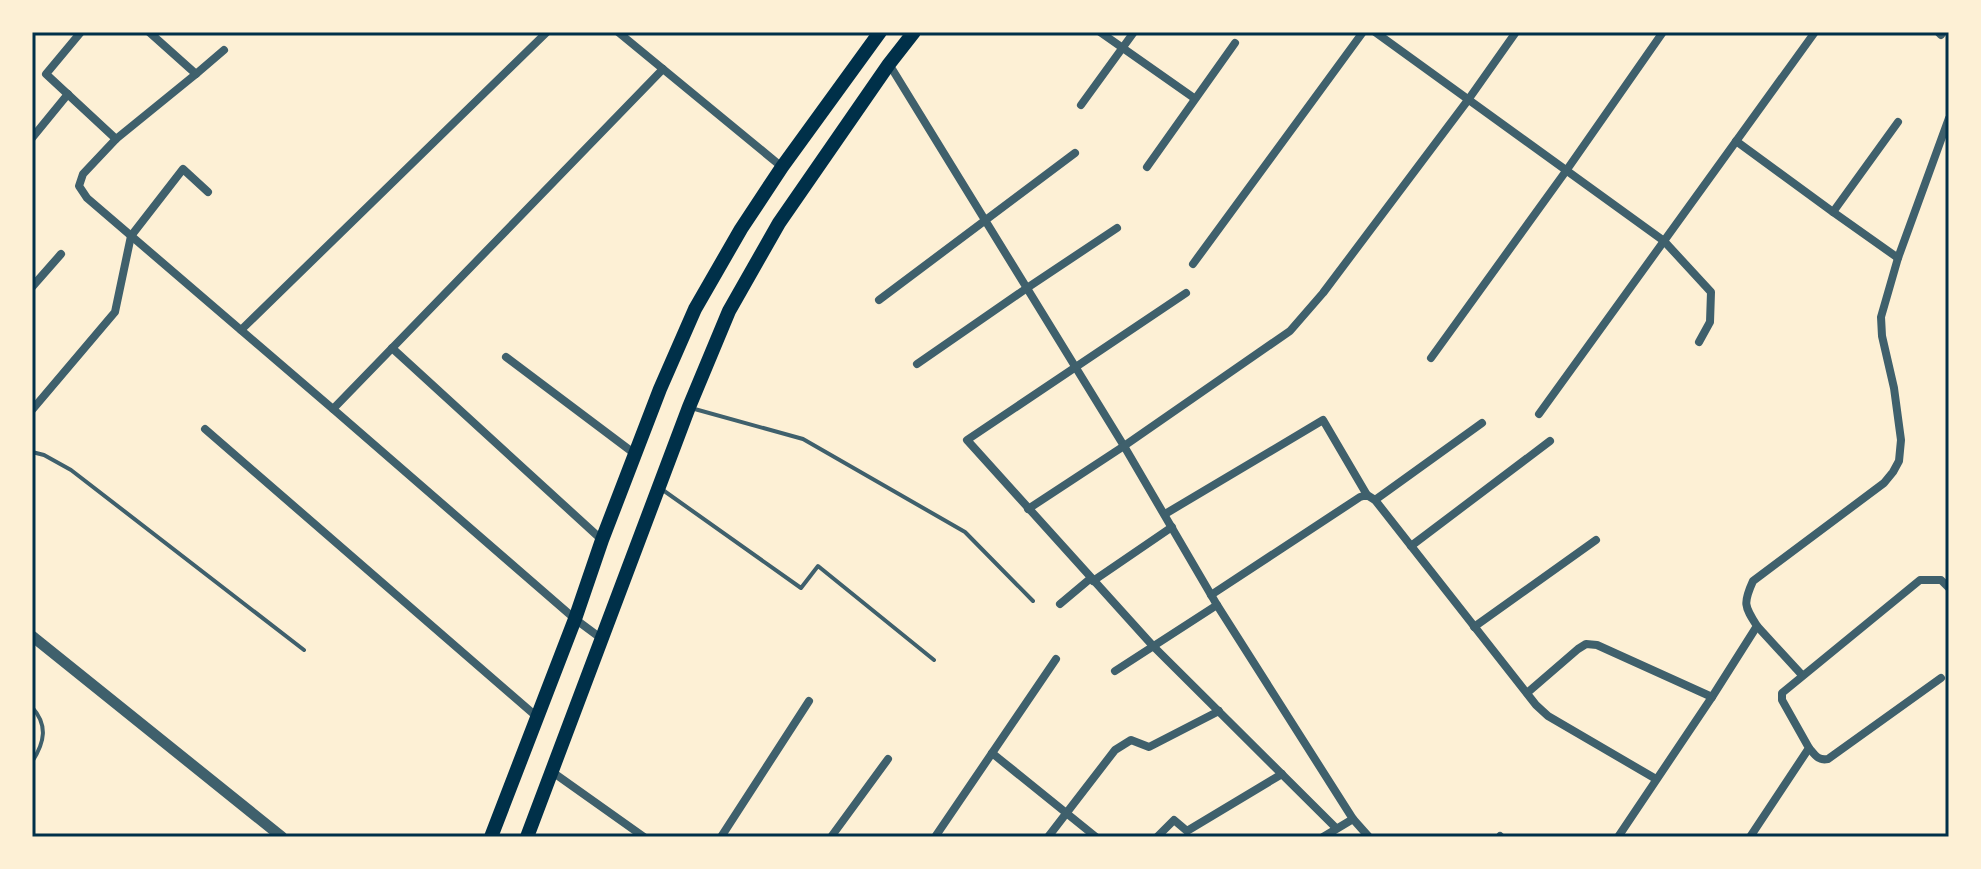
<svg xmlns="http://www.w3.org/2000/svg" width="1981" height="869" font-family="Commissioner,sans-serif">
<style>
.lines{fill:none;stroke-linecap:round;stroke-linejoin:round}
.service{stroke:#3f606c;stroke-width:4}
.minor{stroke:#3f606c;stroke-width:8}
.tertiary{stroke:#3f606c;stroke-width:11}
.primary{stroke:#003049;stroke-width:14}
.neatline{fill:none;stroke:#003049;stroke-width:3}
</style>
<rect width="100%" height="100%" fill="#fdf0d5"/>
<g class="lines">
<g class="service">
<path d="M691,408L803,439L965,532L1033,601"/>
<path d="M32,452L44,455L71,470L304,650"/>
<path d="M660,488L801,588L818,566L934,660"/>
<path d="M32,707C48,725 45,742 32,762"/>
</g>
<g class="minor">
<path d="M81,32L46,74L116,139"/>
<path d="M149,32L196,74L116,139L83,174L79,186L87,198L333,409L575,619L602,639"/>
<path d="M618,32L782,167"/>
<path d="M1100,32L1194,98"/>
<path d="M1375,32L1664,241L1711,292L1710,322L1699,342"/>
<path d="M1938,32L1941,35"/>
<path d="M889,64L1124,446L1217,605L1353,819L1323,837"/>
<path d="M196,74L224,50"/>
<path d="M1081,105L1134,32"/>
<path d="M32,138L68,94"/>
<path d="M1736,141L1833,212L1898,122"/>
<path d="M1147,167L1235,43"/>
<path d="M1833,212L1898,258"/>
<path d="M1193,264L1363,32"/>
<path d="M32,287L61,254"/>
<path d="M1186,293L967,440L1153,646L1336,828"/>
<path d="M879,300L1075,153"/>
<path d="M241,330L547,32"/>
<path d="M392,348L602,540"/>
<path d="M506,357L635,454"/>
<path d="M1431,358L1566,171L1663,32"/>
<path d="M917,364L1027,288L1117,228"/>
<path d="M333,409L663,69"/>
<path d="M32,410L115,312L131,236L183,169L208,192"/>
<path d="M1539,414L1815,32"/>
<path d="M205,429L536,716"/>
<path d="M1375,500L1482,423"/>
<path d="M1028,509L1124,446L1290,331L1323,293L1468,100L1516,32"/>
<path d="M1165,514L1323,420L1367,495"/>
<path d="M1411,546L1550,441"/>
<path d="M1093,581L1172,527"/>
<path d="M1211,595L1360,497L1367,495L1375,500L1536,705L1548,716L1656,779"/>
<path d="M1060,604L1091,578"/>
<path d="M1757,626L1802,675"/>
<path d="M1474,627L1596,540"/>
<path d="M1115,671L1217,605"/>
<path d="M1527,693L1578,649L1586,644L1597,645L1712,697"/>
<path d="M1809,748C1815,755 1818,761 1828,759L1941,678"/>
<path d="M992,753L1096,837"/>
<path d="M551,771L644,837"/>
<path d="M1353,819L1369,837"/>
<path d="M1500,836L1501,837"/>
<path d="M721,837L809,701"/>
<path d="M831,837L888,759"/>
<path d="M935,837L1056,659"/>
<path d="M1048,837L1115,750L1131,740L1149,747L1219,711"/>
<path d="M1157,837L1174,820L1187,831L1282,774"/>
<path d="M1618,837L1712,697L1757,626C1744,606 1743,603 1753,581L1884,483L1893,472L1899,461L1901,440L1894,388L1882,336L1881,317L1898,258L1949,118"/>
<path d="M1750,837L1809,748L1782,700V693L1920,580H1941L1949,588"/>
</g>
<path class="tertiary" d="M32,636L282,837"/>
<g class="primary">
<path d="M491,837L575,619L602,540L660,389L695,309L741,229L782,167L880,32"/>
<path d="M527,837L689,407L729,311L779,223L889,64L914,32"/>
</g>
</g>
<rect width="1981" height="869" fill="none" stroke="#fdf0d5" stroke-width="68"/>
<rect x="34" y="34" width="1913" height="801" class="neatline"/>
</svg>
